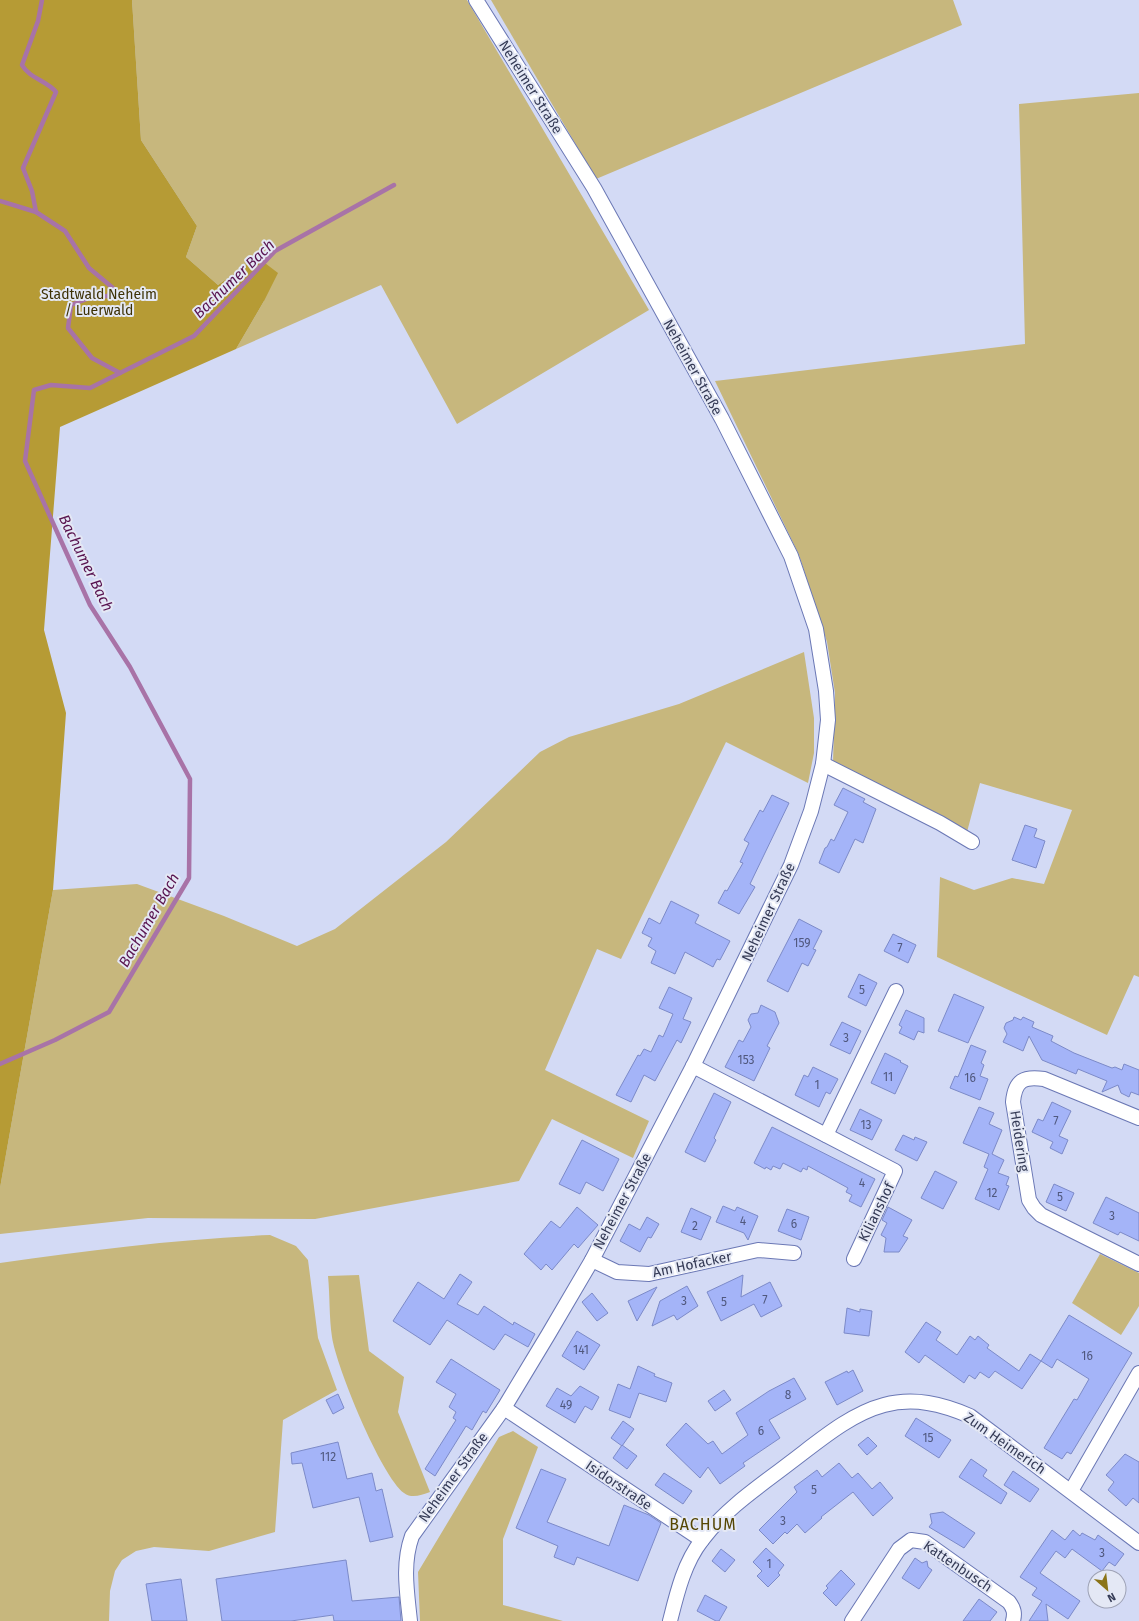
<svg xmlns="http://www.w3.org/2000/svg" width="1139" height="1621" font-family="'Fira Sans',sans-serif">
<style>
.green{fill:#c7b77d}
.forest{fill:#b69b35}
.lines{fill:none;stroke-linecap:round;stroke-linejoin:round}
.stream{stroke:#a873a7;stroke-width:4.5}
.building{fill:#a4b4f8;stroke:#7c8ac8}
.street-casing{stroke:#6b78b5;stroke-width:16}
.street{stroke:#fff;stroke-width:14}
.labels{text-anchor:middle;stroke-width:4;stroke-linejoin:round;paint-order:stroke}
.number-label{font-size:12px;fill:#50587e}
.street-label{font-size:14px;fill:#343a55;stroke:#e4e8f5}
.park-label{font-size:14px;fill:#3d3105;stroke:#e4e8f5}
.water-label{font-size:15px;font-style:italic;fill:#58134f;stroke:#e4e8f5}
.quarter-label{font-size:16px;letter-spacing:1px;fill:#554603;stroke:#e4e8f5}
</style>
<rect width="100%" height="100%" fill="#d3daf5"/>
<g class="green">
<path d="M132,0H467L649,310L457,424L381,285L236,349L264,301L257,257L218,285L186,257L197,226L141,140Z"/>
<path d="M491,0H953L962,25L596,179Z"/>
<path d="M1139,93V977L1134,975L1107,1035L937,957L940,877L974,890L1012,878L1044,884L1072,810L980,783L967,832L833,763L835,693L827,642L799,555L715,381L1025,344L1019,104Z"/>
<path d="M804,652L814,718V753L808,783L726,742L621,959L597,949L545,1070L649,1121L633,1158L552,1119L519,1181L315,1219L148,1218L0,1234V1188L53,890L137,884L224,916L297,946L335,929L446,842L540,752L569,737L679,704Z"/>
<path d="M270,1235L296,1246L308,1260L318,1338L337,1390L283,1420L275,1532L209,1551L154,1547L136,1551L122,1560L115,1571L110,1591L109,1621H0V1263C90,1250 179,1239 270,1235Z"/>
<path d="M1100,1254L1139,1273V1306L1121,1335L1072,1303Z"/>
<path d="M359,1275L369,1351L404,1377L398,1412L430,1492C421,1495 412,1499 404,1493C381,1476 336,1366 332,1337C329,1317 330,1296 328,1276Z"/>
<path d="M513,1431L538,1447L503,1539V1605L563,1621H420L418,1572L499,1437Z"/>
</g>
<path class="forest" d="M0,0H132L141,140L197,226L186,257L218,285L257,257L278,273L264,301L236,349L60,427L44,630L66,713L53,890L0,1188Z"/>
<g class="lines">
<g class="stream">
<path d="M0,201L36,212L65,231L89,268L113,288L108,296L92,297L71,305L68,328L92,358L120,373"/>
<path d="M36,212L32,191L23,168L56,92C46,80 30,79 22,65L38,21L42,0"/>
<path d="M0,1064L55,1040L109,1012L189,878L190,779L130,667L90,605L25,461L34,390L51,385L90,388L194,336L275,251L394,185"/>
</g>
</g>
<g class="building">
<path d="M843,788L865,799L863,802L876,809L863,843L855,839L839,873L819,863L825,848L827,847L831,839L834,841L848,812L834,805Z"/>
<path d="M772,795L789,803L750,884L755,887L739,914L718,903L725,890L727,891L743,863L740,862L749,843L744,840L760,810L763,812Z"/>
<path d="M1025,825L1037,829L1034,837L1045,841L1036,868L1012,860Z"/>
<path d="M671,901L699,915L695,923L730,941L720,960L717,959L713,967L685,952L675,974L651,963L656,951L648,946L652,938L642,933L649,918L660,924Z"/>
<path d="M799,919L822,931L813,949L816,950L808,966L802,963L788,992L767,981Z"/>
<path d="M893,934L916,945L908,963L884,951Z"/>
<path d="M859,974L877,983L866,1006L848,997Z"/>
<path d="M669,987L692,998L683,1019L691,1022L681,1043L677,1040L655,1081L644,1075L631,1102L616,1095L638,1055L640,1056L644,1049L651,1052L659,1035L663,1037L673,1014L659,1008Z"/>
<path d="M954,994L984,1007L968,1043L938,1031Z"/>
<path d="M761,1005L775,1012L779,1023L767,1046L770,1048L754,1081L725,1067L739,1040L743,1042L751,1027L748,1020L751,1014L758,1013Z"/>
<path d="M906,1010L924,1018V1033L918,1031L914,1040L899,1033L902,1027L899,1025Z"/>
<path d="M1014,1017L1021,1020L1023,1017L1034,1022L1032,1027L1053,1036L1051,1041L1074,1053L1112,1068L1115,1067L1122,1070L1124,1064L1139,1070V1095L1131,1092L1129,1097L1121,1093L1118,1085L1102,1092L1107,1081L1078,1069L1076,1074L1042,1060L1029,1036L1023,1051L1003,1042L1007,1034L1004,1028L1006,1023L1013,1020Z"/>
<path d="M842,1022L861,1031L850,1054L830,1045Z"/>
<path d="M971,1045L986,1051L981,1063L984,1065L980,1076L988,1079L980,1100L950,1088L955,1076L958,1077Z"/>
<path d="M885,1053L901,1061L900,1062L908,1066L895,1094L871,1083Z"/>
<path d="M813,1067L838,1079L830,1094L826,1092L819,1107L795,1095L804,1075L808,1077Z"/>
<path d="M714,1093L731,1102L714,1138L716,1140L705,1162L685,1152Z"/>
<path d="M1052,1102L1071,1111L1059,1136L1068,1140L1062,1154L1050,1148L1053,1142L1032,1132L1038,1119L1043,1121Z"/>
<path d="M979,1107L994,1113L989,1124L1002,1130L992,1154L1004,1160L998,1173L1009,1177L1006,1185L1009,1186L999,1210L975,1199L988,1169L984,1167L989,1154L963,1143Z"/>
<path d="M860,1109L882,1120L872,1140L850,1130Z"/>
<path d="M772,1127L875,1179L861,1207L849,1201L852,1195L846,1192L848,1188L808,1166L807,1170L803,1168L801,1172L783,1163L780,1169L773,1166L771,1170L766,1167L765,1169L754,1163Z"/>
<path d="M903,1135L914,1140L915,1137L927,1142L917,1161L895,1150Z"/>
<path d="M582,1140L619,1159L603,1191L586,1182L580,1194L559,1184Z"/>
<path d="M935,1171L957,1182L943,1209L921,1198Z"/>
<path d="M1054,1184L1074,1193L1066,1211L1046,1202Z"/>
<path d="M1106,1197L1139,1213V1241L1120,1232L1118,1235L1093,1223Z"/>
<path d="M723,1206L735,1211L737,1207L758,1216L748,1240L744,1233L716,1222Z"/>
<path d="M577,1207L598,1225L578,1248L574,1244L552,1270L546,1264L541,1270L524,1254L551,1221L560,1228Z"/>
<path d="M888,1207L912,1220L903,1236L908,1238L899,1252H884L886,1238L881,1235L887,1223L882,1220Z"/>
<path d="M691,1208L711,1217L701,1240L681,1232Z"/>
<path d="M787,1209L809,1217L801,1240L778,1231Z"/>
<path d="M647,1217L659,1224L651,1238L648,1237L640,1252L620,1241L629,1224L640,1230Z"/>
<path d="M460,1274L472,1282L457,1304L478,1315L484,1306L513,1325L514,1322L535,1334L528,1347L505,1334L494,1350L447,1320L430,1345L393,1321L418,1282L444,1299Z"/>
<path d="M743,1275L741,1297L770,1282L782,1306L761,1317L754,1304L721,1321L707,1292Z"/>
<path d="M687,1286L698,1306L677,1320L674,1315L652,1326L660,1301Z"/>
<path d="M657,1287L637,1321L628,1301Z"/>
<path d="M592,1293L608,1313L597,1321L582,1302Z"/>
<path d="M847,1308L860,1312V1309L872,1311L869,1336L844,1333Z"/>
<path d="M1069,1315L1132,1353L1071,1454L1067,1452L1062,1459L1044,1448L1074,1399L1077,1400L1089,1379L1057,1359L1052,1368L1041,1361Z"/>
<path d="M926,1322L941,1332L936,1340L957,1355L970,1336L975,1340L978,1336L989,1345L987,1348L1019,1371L1030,1354L1041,1361L1022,1389L995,1371L989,1378L980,1372L975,1379L969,1375L964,1383L925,1355L919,1363L905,1352Z"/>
<path d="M577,1331L600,1345L584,1370L562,1356Z"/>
<path d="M451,1359L500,1390L486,1413L483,1411L472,1430L466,1426L435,1476L425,1469L456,1420L453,1418L456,1412L449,1407L456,1394L436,1382Z"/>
<path d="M638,1366L655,1374L654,1376L672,1383L666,1402L639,1393L630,1418L609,1410L618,1384L630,1389Z"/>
<path d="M853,1370L863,1391L837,1405L825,1382L847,1371L848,1373Z"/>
<path d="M794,1378L806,1399L769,1420L780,1438L743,1463L745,1466L720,1484L708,1467L700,1478L666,1445L686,1423L708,1444L713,1441L722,1454L748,1435L736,1413L769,1391Z"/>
<path d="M580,1386L599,1397L592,1410L585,1406L575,1423L546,1406L557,1388L571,1396Z"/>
<path d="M724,1390L731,1400L715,1411L708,1401Z"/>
<path d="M338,1394L344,1408L333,1414L326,1400Z"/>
<path d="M916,1418L951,1440L939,1458L905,1436Z"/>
<path d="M623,1421L634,1429L622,1446L611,1438Z"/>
<path d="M868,1437L877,1446L867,1455L858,1445Z"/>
<path d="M338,1442L347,1479L372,1473L376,1491L382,1489L393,1537L370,1542L359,1497L313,1508L302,1463L292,1464L291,1453Z"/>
<path d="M622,1445L637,1456L627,1469L613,1458Z"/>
<path d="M1125,1454L1139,1462V1503L1133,1498L1126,1506L1108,1490L1114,1482L1106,1475Z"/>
<path d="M971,1459L987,1470L983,1476L1007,1493L1001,1504L959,1477Z"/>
<path d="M839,1463L852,1478L858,1473L872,1489L880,1482L893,1498L873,1516L853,1492L821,1517L822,1518L805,1533L797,1524L787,1534L785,1532L773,1544L759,1530L797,1492L794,1487L817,1470L822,1477Z"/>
<path d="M541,1469L566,1479L547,1522L609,1546L624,1505L649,1515L661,1523L638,1581L577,1557L574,1565L554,1557L558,1546L516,1528Z"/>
<path d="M1013,1471L1039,1489L1030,1502L1004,1485Z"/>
<path d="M664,1473L692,1491L683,1504L655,1485Z"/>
<path d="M943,1512L975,1533L964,1548L929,1527L932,1523L930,1514Z"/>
<path d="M1052,1530L1065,1540L1073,1530L1080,1536L1082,1533L1095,1540L1098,1535L1124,1554L1115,1566L1109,1562L1102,1571L1072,1549L1065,1558L1056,1551L1040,1573L1080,1601L1068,1619L1046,1604L1048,1621H1029L1042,1601L1032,1595L1037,1588L1020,1577Z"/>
<path d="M766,1548L784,1565L778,1573L780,1575L768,1587L757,1576L762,1571L753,1562Z"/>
<path d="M721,1549L735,1560L725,1572L712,1561Z"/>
<path d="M915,1558L922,1563L927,1561L928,1567L932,1570L919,1589L902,1578Z"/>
<path d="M346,1560L352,1601L399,1597L401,1621H334L333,1615L291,1621H222L216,1579Z"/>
<path d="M841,1570L855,1584L836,1606L823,1593L828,1588L826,1586Z"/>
<path d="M181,1579L187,1621H152L146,1584Z"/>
<path d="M705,1595L727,1607L719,1621H716L697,1611Z"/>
<path d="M979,1599L997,1612L990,1621H963Z"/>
</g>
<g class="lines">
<defs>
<g id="street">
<path d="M823,764L940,823L972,842"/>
<path d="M693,1066L895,1171L854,1259"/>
<path d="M1139,1118L1044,1079C1024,1076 1015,1080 1013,1102L1029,1200L1034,1208L1041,1215L1139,1264"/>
<path d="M826,1135L896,991"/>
<path d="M592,1260L617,1272L649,1274L758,1250L794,1253"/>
<path d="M504,1408L702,1540"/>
<path d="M1071,1491L1139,1373"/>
<path d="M410,1621C407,1592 402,1564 412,1536L504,1408L548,1335L592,1260L693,1066L791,865L811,811L823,764L828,720L826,691L816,629L791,556L722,419L594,188L476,0"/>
<path d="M670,1621C677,1593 684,1563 702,1540C726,1508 760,1486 791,1462C819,1441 850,1414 884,1405C914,1397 942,1404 970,1416L1139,1543"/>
<path d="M852,1621L899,1549L911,1540L925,1542L1009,1602C1014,1609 1015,1613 1013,1621"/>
</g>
</defs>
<use href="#street" class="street-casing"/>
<use href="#street" class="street"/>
</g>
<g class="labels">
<g class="number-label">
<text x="802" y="947">159</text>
<text x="900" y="952">7</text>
<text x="862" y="994">5</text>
<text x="846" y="1042">3</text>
<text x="746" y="1064">153</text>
<text x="888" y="1081">11</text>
<text x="970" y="1082">16</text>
<text x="817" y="1089">1</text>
<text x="1056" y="1125">7</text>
<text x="866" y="1129">13</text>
<text x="862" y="1187">4</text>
<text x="992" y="1197">12</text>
<text x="1060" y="1201">5</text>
<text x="1112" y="1220">3</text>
<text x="743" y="1225">4</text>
<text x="794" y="1228">6</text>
<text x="695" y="1230">2</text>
<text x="765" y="1304">7</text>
<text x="684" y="1305">3</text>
<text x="724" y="1306">5</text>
<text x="581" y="1354">141</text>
<text x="1087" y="1360">16</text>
<text x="788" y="1399">8</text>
<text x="566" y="1409">49</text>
<text x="761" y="1435">6</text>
<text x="928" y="1442">15</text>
<text x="328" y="1461">112</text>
<text x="814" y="1494">5</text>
<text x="783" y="1525">3</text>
<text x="1102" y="1557">3</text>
<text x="769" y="1568">1</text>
</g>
<g class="street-label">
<text transform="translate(531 87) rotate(58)" y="5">Neheimer Straße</text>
<text transform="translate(693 367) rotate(61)" y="5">Neheimer Straße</text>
<text transform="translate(768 912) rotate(-65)" y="5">Neheimer Straße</text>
<text transform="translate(1020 1141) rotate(81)" y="5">Heidering</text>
<text transform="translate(622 1201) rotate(-62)" y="5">Neheimer Straße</text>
<text transform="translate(876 1212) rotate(-64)" y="5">Kilianshof</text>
<text transform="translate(692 1264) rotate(-12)" y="5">Am Hofacker</text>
<text transform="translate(1005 1443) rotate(35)" y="5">Zum Heimerich</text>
<text transform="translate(453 1477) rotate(-54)" y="5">Neheimer Straße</text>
<text transform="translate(619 1485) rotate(34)" y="5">Isidorstraße</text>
<text transform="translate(958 1566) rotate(34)" y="5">Kattenbusch</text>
</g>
<g class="park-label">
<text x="99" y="299">Stadtwald Neheim<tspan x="99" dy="16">/ Luerwald</tspan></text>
</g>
<g class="water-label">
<text transform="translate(234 279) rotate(-44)" y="5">Bachumer Bach</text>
<text transform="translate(86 563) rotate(64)" y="5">Bachumer Bach</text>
<text transform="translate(149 920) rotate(-60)" y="5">Bachumer Bach</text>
</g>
<g class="quarter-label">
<text x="703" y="1530">BACHUM</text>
</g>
</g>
<g transform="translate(1107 1589) rotate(152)"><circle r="19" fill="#e4e8f5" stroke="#9ea2b5"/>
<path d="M0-3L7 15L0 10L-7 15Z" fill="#8b7418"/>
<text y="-6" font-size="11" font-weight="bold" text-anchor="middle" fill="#343a55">N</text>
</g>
</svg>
